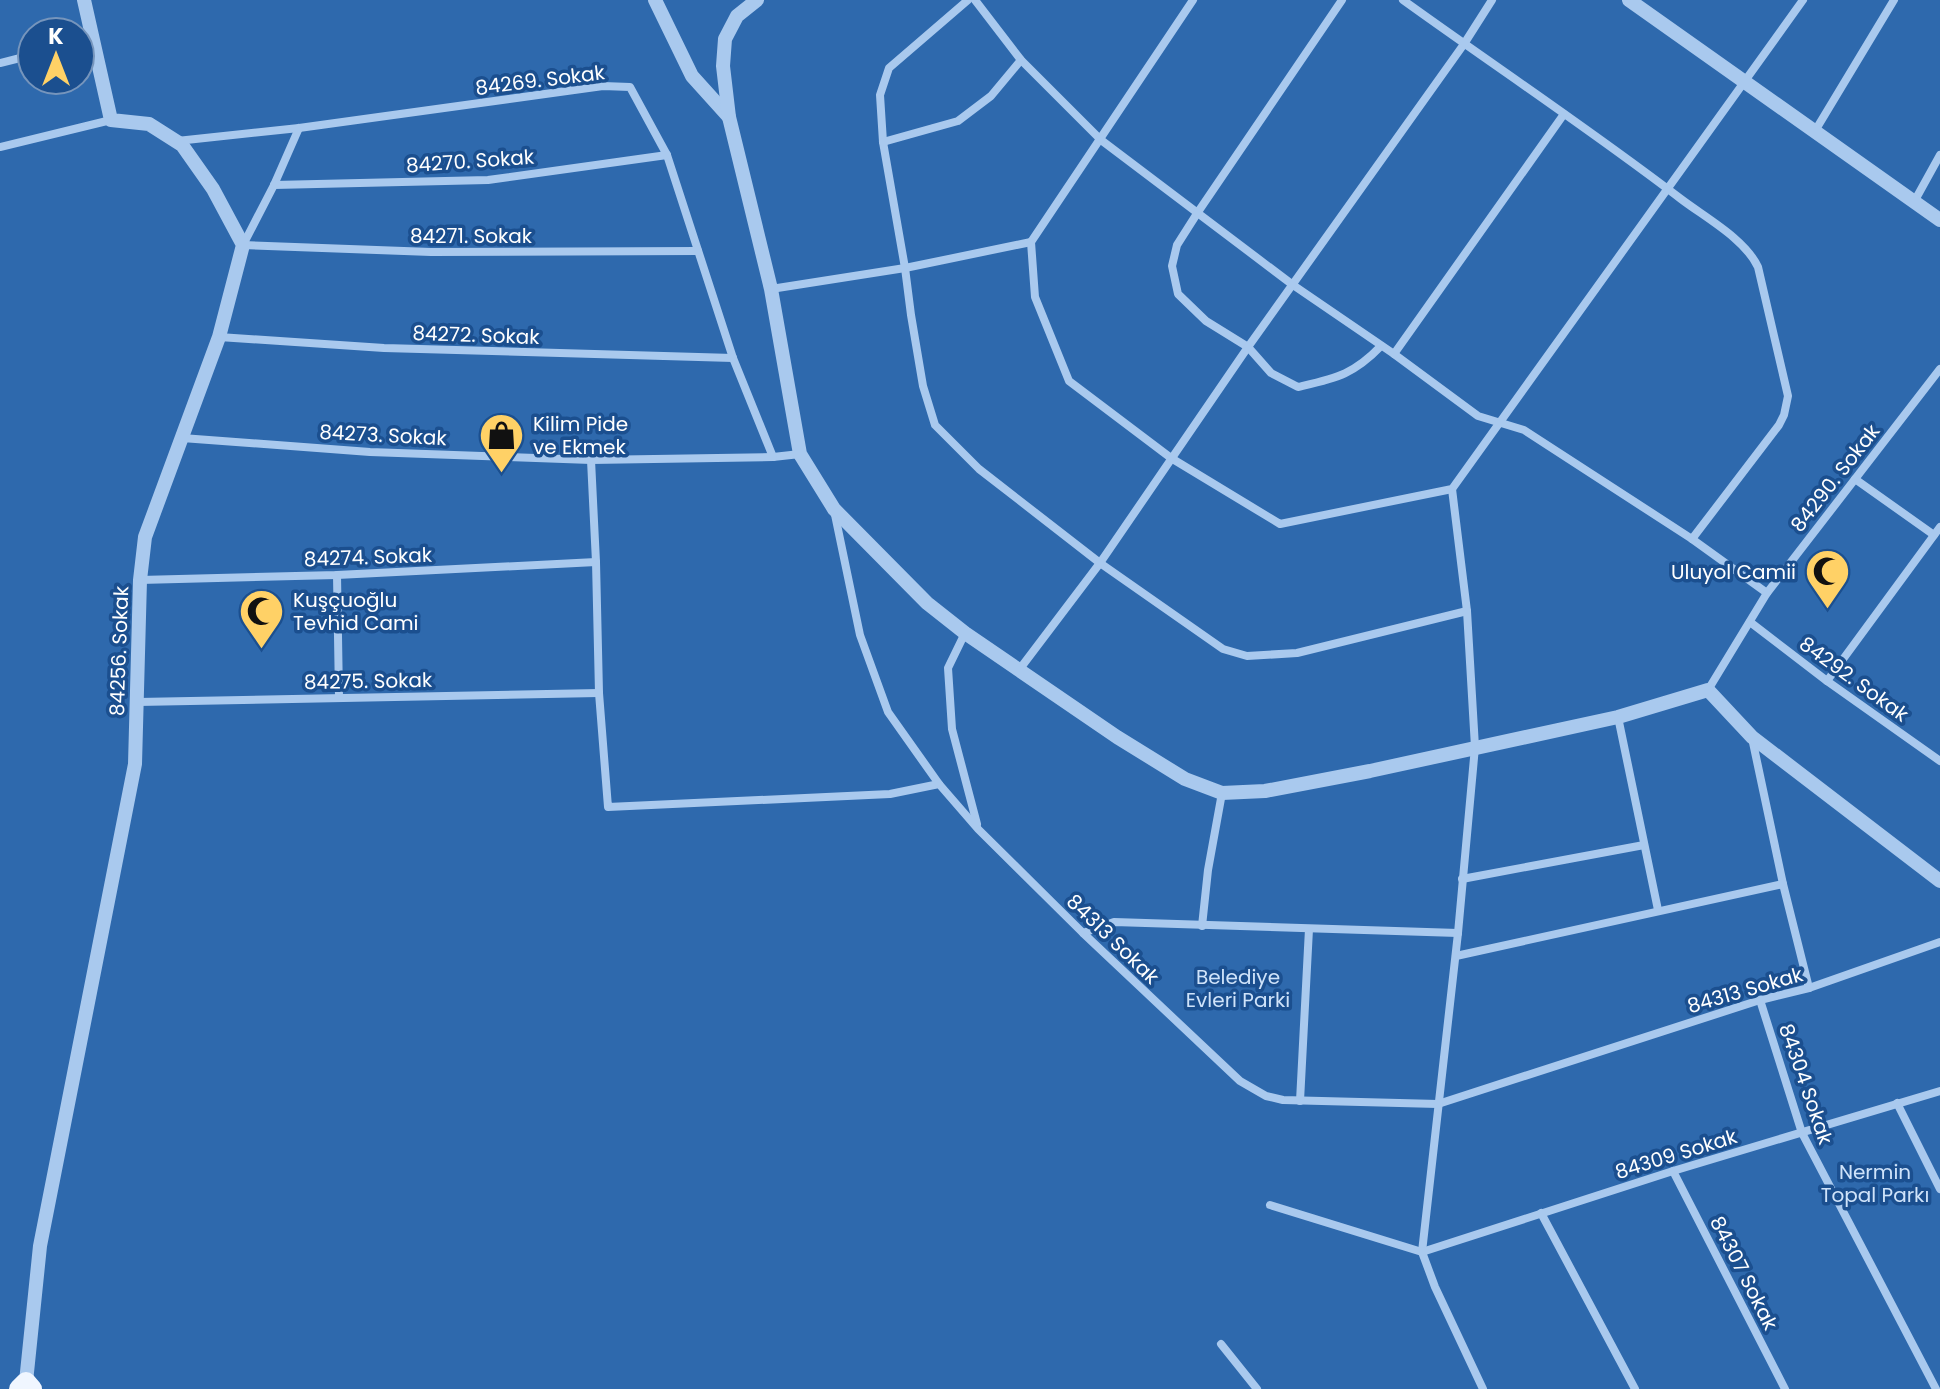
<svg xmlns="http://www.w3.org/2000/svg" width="1940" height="1389" font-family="Poppins,sans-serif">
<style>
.green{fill:#2e69ad;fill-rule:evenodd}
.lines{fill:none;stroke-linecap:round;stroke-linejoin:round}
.minor{stroke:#a9c9ee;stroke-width:8}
.tertiary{stroke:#a9c9ee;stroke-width:14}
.primary{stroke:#f0f6ff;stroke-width:20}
.labels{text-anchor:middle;stroke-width:7;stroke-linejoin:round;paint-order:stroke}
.street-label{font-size:20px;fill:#fff;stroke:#1b4f8f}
.poi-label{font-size:20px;fill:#fff;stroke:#1b4f8f;text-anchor:start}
.park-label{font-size:20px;fill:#cfe3fa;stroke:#1b4f8f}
</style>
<rect width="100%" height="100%" fill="#1b4f8f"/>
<path class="green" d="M0,0H1940V1389H0ZM32,32H80V80H32Z"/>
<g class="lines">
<g class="minor">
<path d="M968,0L889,68L880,95L883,142L905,268L911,315L923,386L935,425L979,469L1100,563L1223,649L1247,656L1297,653L1467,611"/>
<path d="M975,0L1021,60L1101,140L1293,285L1394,354L1478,416L1524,430L1692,539L1767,593"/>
<path d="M1193,0L1031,242L1035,297L1069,381L1171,458L1280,524L1452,489L1803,0"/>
<path d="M1342,0L1198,212L1177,245L1172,266L1178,294L1206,321L1248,347L1271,373L1298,387C1336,378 1353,375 1381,346"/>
<path d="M1403,0C1496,67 1591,130 1681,199C1706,218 1745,239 1758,267L1788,396L1784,415L1779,425L1692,539"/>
<path d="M0,63L32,55"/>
<path d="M299,128L274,185L243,245L431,252L698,251"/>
<path d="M1815,131L1894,0"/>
<path d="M177,141L299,128L603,86L630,87L667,155L733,358L773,457L800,454"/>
<path d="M883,142L958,121L991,96L1021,60"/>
<path d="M0,147L111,120"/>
<path d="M274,185L488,180L667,155"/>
<path d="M1914,202L1940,155"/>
<path d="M771,289L905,268L1031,242"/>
<path d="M219,337L384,348L733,358"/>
<path d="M1394,354L1564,114"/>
<path d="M182,438L370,452L591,460L773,457"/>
<path d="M591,460L596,562L599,693L608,807L890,794L939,784L978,829L1083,933L1240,1081L1266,1096L1283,1100L1438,1104L1760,1000L1809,988L1940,942"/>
<path d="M1855,479L1934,535"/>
<path d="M1452,489L1467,611L1475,747L1458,933L1422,1252L1435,1287L1483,1389"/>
<path d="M834,510L860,635L888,712L939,784"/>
<path d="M337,575L339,697"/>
<path d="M140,580L337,575L596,562"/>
<path d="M1750,622L1827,681L1940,761"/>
<path d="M965,633L948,668L952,729L977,824"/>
<path d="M1019,670L1100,563L1248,347L1464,44L1492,0"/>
<path d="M1827,681L1940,527"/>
<path d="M1708,690L1767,593L1940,369"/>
<path d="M138,702L599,693"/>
<path d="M1618,717L1658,910"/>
<path d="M1752,738L1783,884L1809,988"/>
<path d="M1462,879L1644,845"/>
<path d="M1202,926L1208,870L1222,793"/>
<path d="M1083,933L1114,922L1458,933"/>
<path d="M1456,956L1783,884"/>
<path d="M1760,1000L1802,1133L1936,1389"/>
<path d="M1300,1101L1309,929"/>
<path d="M1897,1103L1940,1189"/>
<path d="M1673,1171L1785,1389"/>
<path d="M1270,1205L1422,1252L1673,1171L1940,1091"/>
<path d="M1541,1213L1635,1389"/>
<path d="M1221,1344L1257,1389"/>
</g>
<g class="tertiary">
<path d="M655,0L692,76L729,117"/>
<path d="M757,0L737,16L725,39L723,66L729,117L771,289L800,454L834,509L927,603L965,633L1117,737L1185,779L1222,793L1265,791L1370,771L1618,717L1708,690L1752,737L1940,881"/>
<path d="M1629,0L1940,220"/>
<path d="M26,1382L40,1246L135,764L140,580L145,537L219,337L243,245L213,189L182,145L149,124L111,120L84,0"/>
</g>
<path class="primary" d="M19,1389L26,1382L32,1389"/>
</g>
<defs>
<symbol id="shop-pin" viewBox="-11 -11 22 30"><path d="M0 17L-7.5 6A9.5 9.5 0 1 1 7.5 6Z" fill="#ffd166" stroke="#1b4f8f"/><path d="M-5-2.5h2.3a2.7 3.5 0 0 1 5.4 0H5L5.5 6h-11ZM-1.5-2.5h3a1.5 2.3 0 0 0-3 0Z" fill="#111"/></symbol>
<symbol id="mosque-pin" viewBox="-11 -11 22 30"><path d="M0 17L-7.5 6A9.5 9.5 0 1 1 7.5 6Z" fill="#ffd166" stroke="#1b4f8f"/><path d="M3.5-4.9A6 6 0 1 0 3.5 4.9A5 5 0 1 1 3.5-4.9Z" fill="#111"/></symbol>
</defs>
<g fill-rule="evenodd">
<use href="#shop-pin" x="476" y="410" width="51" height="69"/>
<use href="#mosque-pin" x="1802" y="546" width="51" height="69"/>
<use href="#mosque-pin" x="236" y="586" width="51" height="69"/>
</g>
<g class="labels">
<g class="street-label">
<text transform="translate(540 80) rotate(-7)" y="7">84269. Sokak</text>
<text transform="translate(470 161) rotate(-4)" y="7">84270. Sokak</text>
<text x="471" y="243">84271. Sokak</text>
<text transform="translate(476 335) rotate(2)" y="7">84272. Sokak</text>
<text transform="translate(383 435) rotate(3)" y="7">84273. Sokak</text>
<text transform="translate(1835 478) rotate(-52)" y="7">84290. Sokak</text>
<text transform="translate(368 557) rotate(-2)" y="7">84274. Sokak</text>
<text transform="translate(119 651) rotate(-88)" y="7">84256. Sokak</text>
<text transform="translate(1854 679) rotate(36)" y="7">84292. Sokak</text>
<text transform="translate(368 681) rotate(-1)" y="7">84275. Sokak</text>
<text transform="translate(1113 939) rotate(44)" y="7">84313 Sokak</text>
<text transform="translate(1745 990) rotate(-16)" y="7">84313 Sokak</text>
<text transform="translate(1806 1084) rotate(71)" y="7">84304 Sokak</text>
<text transform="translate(1676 1154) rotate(-17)" y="7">84309 Sokak</text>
<text transform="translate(1744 1273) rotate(63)" y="7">84307 Sokak</text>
</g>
<g class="poi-label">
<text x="533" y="431">Kilim Pide<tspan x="533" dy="23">ve Ekmek</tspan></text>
<text x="1796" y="579" text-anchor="end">Uluyol Camii</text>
<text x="293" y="607">Kuşçuoğlu<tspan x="293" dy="23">Tevhid Cami</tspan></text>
</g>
<g class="park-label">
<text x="1238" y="984">Belediye<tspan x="1238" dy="23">Evleri Parki</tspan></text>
<text x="1875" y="1179">Nermin<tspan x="1875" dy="23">Topal Parkı</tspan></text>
</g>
</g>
<g transform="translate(56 56)"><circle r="38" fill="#1b4f8f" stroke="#7695bc" stroke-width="2"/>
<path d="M0-6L14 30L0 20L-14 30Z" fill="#ffd166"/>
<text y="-12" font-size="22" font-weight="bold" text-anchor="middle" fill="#ffffff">K</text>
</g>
</svg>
